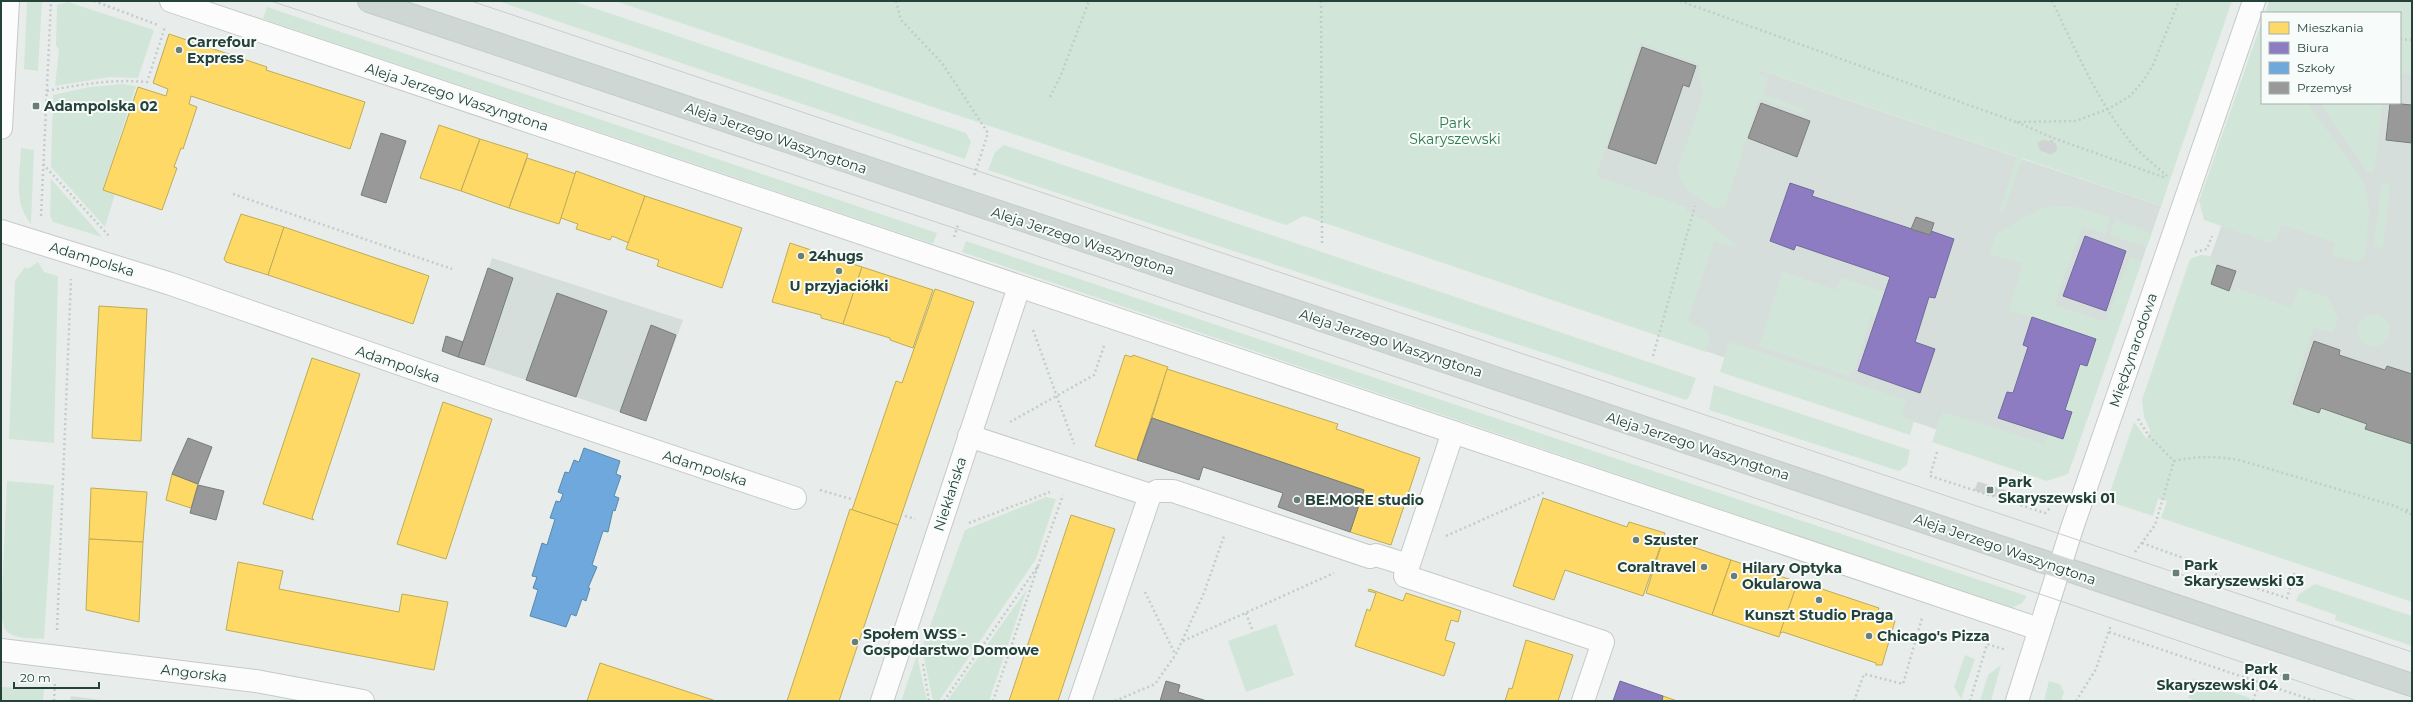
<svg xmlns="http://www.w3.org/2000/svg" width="2413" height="702" font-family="Montserrat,sans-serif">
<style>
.built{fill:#d6dedb}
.green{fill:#d1e6d8}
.homes{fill:#ffd966;stroke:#bdac59}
.offices{fill:#8e7cc3;stroke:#6e6b9a}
.schools{fill:#6fa8dc;stroke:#5889ab}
.industry{fill:#999;stroke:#767f7c}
.building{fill:#cfd4d2;stroke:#d1d6d4}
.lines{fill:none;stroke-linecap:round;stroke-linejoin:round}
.minor-casing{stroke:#c5cac8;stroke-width:24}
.major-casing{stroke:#c3ccc9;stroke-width:24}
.path{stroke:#c3ccca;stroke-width:2.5;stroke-dasharray:2 3;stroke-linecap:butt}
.minor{stroke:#fcfcfc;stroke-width:22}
.major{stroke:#cfd7d5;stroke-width:22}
.tram{stroke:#c9cdcc;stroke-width:1}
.poi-dot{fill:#697e78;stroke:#f7fbf9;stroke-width:1.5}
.labels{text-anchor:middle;stroke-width:4;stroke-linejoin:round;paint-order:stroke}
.poi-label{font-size:14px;font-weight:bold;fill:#24423a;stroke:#f7fbf9;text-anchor:start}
.street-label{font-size:14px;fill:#24423a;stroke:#f7fbf9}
.park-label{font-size:14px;fill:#2d7a4b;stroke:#f7fbf9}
</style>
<rect width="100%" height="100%" fill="#e8edeb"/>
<g class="built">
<path d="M1627,25L2161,206L2068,474L1661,336L1577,176Z"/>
<path d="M2400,47L2412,48V487L2159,405L2264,103H2400Z"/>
<path d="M492,258L683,320L646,421L458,357Z"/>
<path d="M71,696L109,701H70Z"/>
</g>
<g class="green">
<path d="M27,1H42L38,71L24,69Z"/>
<path d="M498,1H573L966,133L971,142L965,159Z"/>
<path d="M615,1H2232L2161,206L2022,158L2002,215L2003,212L2000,211L2017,157L1760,70L1759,74L1768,78L1763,94L1806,110L1805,114L1759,98L1726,203L1724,206L1716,209C1699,198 1680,190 1678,167L1704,94L1699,72L1700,64L1640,43L1596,176L1687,207L1686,211L1707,222L1736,245V247L1714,241L1687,322C1705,330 1714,328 1706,352L1304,216L1286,225Z"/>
<path d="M2269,1H2412V74L2400,73V13H2265Z"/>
<path d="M68,2L154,30L138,78L110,77L55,86L59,50L56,45L57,5Z"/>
<path d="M267,7L937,233L933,244L263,19Z"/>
<path d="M2262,21V103H2308L2364,183L2369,213L2365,255L2358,262L2332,255L2336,243L2281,224L2276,239L2270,243L2204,220L2199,201Z"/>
<path d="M122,84L136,86L103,189L115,194L105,227L51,167L53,95L89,87Z"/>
<path d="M2320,103H2382L2374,172L2367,171Z"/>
<path d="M1004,145L1696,378L1689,397L1686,400L988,170L995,152Z"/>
<path d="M21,148L34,150L31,224C13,202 20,176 21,148Z"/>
<path d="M51,179L102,237L53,222L50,216Z"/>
<path d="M2382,183L2390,184L2383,248L2374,246Z"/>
<path d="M2051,206L2076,207L2110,218L2105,234L2082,226L2054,305L2106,322L2130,257L2142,261L2068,474L2047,481L1932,442L1940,418L1944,412L2045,444L2048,435L2063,439L2065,410L2080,364L2087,366L2096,339L2009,310L2023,264L1990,254L1996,234L2036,211Z"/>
<path d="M2115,220L2146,231L2151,235L2147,247L2110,235Z"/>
<path d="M966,241L2027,596L2022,603L2012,608L962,252Z"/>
<path d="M2201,255L2211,256L2210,262L2217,265L2211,284L2234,292L2236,288L2292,308L2299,287L2327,297L2338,318L2333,333L2314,327L2288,403L2319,413L2321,408L2367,424L2366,429L2412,444V602L2161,518L2167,501L2158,499L2153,516L2107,501L2134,422L2147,439L2150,430L2144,417L2142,400L2190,259Z"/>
<path d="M38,262L44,272L58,276L54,443L9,439L15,281L25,267L28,269Z"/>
<path d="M1783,272L1836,290L1841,278L1885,292L1877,318L1871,316L1854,371H1851L1849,376L1759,346Z"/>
<circle cx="2374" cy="330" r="16"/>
<path d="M1729,342L1906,400L1901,416L1914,421L1910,435L1720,372Z"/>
<path d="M1714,385L1910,450L1907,465L1899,471L1709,410Z"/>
<path d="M7,481L54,485L44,639C33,638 12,640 5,629C3,625 3,620 1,618Z"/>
<path d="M1046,497L1056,499L1036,559L939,701H933L922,648L965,530Z"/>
<path d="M2315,584L2412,616V646L2335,620L2336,615L2296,601L2299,594Z"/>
<path d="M1027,589L989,701H947Z"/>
<path d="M1276,624L1294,675L1246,692L1228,641Z"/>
<path d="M917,655L927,701H901Z"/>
<path d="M1965,655L1975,659L1961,699L1954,687Z"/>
<path d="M2001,665L1991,701H1980L1988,675Z"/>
<path d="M2193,679L2250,698L2249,701H2198L2188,698Z"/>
<path d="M2049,681L2060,684L2064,692L2061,701H2044Z"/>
<path d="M1,687L44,689L43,701H1Z"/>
</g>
<g class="homes">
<path d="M169,34L267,67L266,70L365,102L350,149L191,96L189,104L197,107L183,149L181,148L174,167L177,168L162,210L103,190L138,87L166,96L168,89L153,83Z"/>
<path d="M439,125L480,139L461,191L420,178Z"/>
<path d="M480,139L528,154L509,208L461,191Z"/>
<path d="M527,158L576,174L559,224L509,208Z"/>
<path d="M576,171L645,196L629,243L612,236L610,240L576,229L578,224L561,218Z"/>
<path d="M645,196L742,228L722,288L657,266L659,260L626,249Z"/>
<path d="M241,214L284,227L268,275L226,262L224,259Z"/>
<path d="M284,227L429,276L413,324L268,275Z"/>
<path d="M790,243L862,267L843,324L821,318V315L772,302Z"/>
<path d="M862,267L933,290L913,348L890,340V338L843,324Z"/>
<path d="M935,289L974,302L898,525L852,510L896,381L902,383Z"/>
<path d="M99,306L147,309L141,441L92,438Z"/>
<path d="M1125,355L1132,357L1133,355L1168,367L1137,460L1095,446Z"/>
<path d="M312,358L360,374L312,518L314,520L263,504Z"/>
<path d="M1167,369L1338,424L1336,429L1420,458L1391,545L1350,532L1364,490L1152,418Z"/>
<path d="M443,402L492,419L446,559L397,544Z"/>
<path d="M172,474L198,484L191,508L166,500Z"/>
<path d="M91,488L147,492L143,542L89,539Z"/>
<path d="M1543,498L1627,527L1629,522L1665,533L1643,596L1565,570L1554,600L1513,586Z"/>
<path d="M850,509L898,525L839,701H787Z"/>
<path d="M1071,515L1115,529L1058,701H1009Z"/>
<path d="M1664,537L1731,560L1712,615L1646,593Z"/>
<path d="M89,539L143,542L139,622L86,610Z"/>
<path d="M1731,560L1798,582L1779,637L1712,615Z"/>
<path d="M238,562L283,571L279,589L399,612L402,594L448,602L434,670L226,630Z"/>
<path d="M1798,581L1879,608L1877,614L1895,621L1882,665H1876V663L1783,632L1780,633Z"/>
<path d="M1369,589L1403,601L1406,593L1461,611L1458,622L1451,620L1445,640L1455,643L1444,676L1355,646L1367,609L1370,611L1376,593L1368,591Z"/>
<path d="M1526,640L1573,655L1558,701H1505L1509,688L1512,689Z"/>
<path d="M600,663L716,701H587Z"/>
<path d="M1663,696L1677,701H1662Z"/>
</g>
<g class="offices">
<path d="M1790,183L1814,191L1812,196L1930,235L1931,231L1954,239L1935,298L1929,297L1915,342L1935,349L1920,393L1858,371L1890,277L1796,245L1794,250L1770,241Z"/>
<path d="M2085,236L2126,251L2106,311L2063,296Z"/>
<path d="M2032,317L2096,339L2087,366L2080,364L2065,410L2072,412L2063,439L1998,418L2007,392L2013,393L2028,347L2023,345Z"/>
<path d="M1620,681L1663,696L1662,701H1613Z"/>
</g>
<path class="schools" d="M584,448L620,461L616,474L621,476L614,496L619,498L615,511L613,510L608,532L603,531L592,565L597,567L588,588H590L586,601L582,599L576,616L571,614L566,627L530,616L538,590L533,588L537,577L532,576L542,543L547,545L555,519L550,518L556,501L560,502L563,494L558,492L565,472L569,473L574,460L579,462Z"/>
<g class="industry">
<path d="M1642,47L1696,66L1689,87L1683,85L1656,164L1608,148Z"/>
<path d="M1761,103L1810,121L1797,157L1748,138Z"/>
<path d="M2390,103L2412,105V143L2386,140Z"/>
<path d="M381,133L406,141L386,203L361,195Z"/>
<path d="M1916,217L1934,223L1930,235L1911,229Z"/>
<path d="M2217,265L2236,271L2229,291L2211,284Z"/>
<path d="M488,268L513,278L484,365L458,357Z"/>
<path d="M557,293L607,311L576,397L526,380Z"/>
<path d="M651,325L676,335L646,421L620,412Z"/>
<path d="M446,336L463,342L458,357L442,351Z"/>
<path d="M2314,341L2340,350L2339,355L2385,370L2387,366L2412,374V444L2365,429L2367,424L2321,408L2319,413L2293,404Z"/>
<path d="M1152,418L1364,490L1350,532L1278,507L1283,493L1203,467L1199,480L1137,460Z"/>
<path d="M188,438L212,447L198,484L172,474Z"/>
<path d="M198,485L224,491L216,520L190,513Z"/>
<path d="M1166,681L1180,685L1178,692L1207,701H1160Z"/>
</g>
<g class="building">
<path d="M2043,140L2055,143L2057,148L2055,152L2050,154L2040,150L2038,143Z"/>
<path d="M1978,482L2007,491L2004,499L1975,490Z"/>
</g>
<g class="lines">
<defs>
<g id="minor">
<path d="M171,1L2039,629"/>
<path d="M1,128L8,1"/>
<path d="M1,231L171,284L492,396L795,498"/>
<path d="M1453,432L1405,576L1603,642L1583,701"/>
<path d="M969,436L1150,495"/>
<path d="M1,650L256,681L363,701"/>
<path d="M882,701L1019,287"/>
<path d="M1080,701L1150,495L1157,491H1173L1370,557L1376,555L1408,565"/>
<path d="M2017,701L2072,528L2254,1"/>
</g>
<path id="major" d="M369,1L2412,685"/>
</defs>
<use href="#minor" class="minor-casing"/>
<use href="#major" class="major-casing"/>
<g class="path">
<path d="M94,1L158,25"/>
<path d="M896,1L901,20L942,63L988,133L974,176"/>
<path d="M1321,1L1322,245"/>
<path d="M1680,1L2016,122L2076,121L2108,109L2130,96L2144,80L2153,65L2179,1"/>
<path d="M2052,1C2076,50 2098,103 2133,145C2143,156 2156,166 2167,176"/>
<path d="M2400,39L2412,40"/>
<path d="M47,91C81,84 113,79 147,82L165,27"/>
<path d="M1050,97L1061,75L1089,1"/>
<path d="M2017,122L2053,138"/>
<path d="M2051,142L2053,138L2166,178"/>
<path d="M43,164L110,237"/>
<path d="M233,194L452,269"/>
<path d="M41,216L51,1"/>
<path d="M954,237L958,225"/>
<path d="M2195,252L2207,249L2212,236"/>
<path d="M1033,330L1074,444"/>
<path d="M1653,356L1695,206"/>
<path d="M2138,419L2149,436L2174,461"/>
<path d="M1010,422L1094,375L1105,343"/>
<path d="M1937,452L1930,476L2045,513L2050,508"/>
<path d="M820,490L851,499"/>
<path d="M2406,510H2412"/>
<path d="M905,516L915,519"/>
<path d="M969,523L1050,492"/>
<path d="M1446,536L1545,492"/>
<path d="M2142,543L2208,567L2218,576L2287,598L2295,571"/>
<path d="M2135,552L2155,525L2174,461C2196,456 2216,456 2239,460L2395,506L2412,515"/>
<path d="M1038,566L1063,495"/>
<path d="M1145,592L1175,654"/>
<path d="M1246,613L1253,632"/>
<path d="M57,630L71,279"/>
<path d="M2109,632L2315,701"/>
<path d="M1183,641L1334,573"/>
<path d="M923,664L929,701"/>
<path d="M54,701L55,682"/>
<path d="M944,701L1038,566L993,701"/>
<path d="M1115,701L1155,684L1176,654L1204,593L1224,536"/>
<path d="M1854,701L1864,674L1903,684L1922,618"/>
<path d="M1970,701L1987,644L2006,650"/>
<path d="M2076,701L2096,669L2111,625"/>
<path d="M2253,701L2259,682"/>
</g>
<use href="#minor" class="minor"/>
<use href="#major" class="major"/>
<g class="tram">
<path d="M271,1L957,229L2357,701"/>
<path d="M471,1L2412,652"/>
</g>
</g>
<g class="poi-dot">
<circle cx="179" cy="50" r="4"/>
<rect x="32" y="102" width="8" height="8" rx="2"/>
<circle cx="801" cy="256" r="4"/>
<circle cx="839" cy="271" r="4"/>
<rect x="1986" y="486" width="8" height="8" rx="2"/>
<circle cx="1297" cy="500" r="4"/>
<circle cx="1636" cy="540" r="4"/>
<circle cx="1704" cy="567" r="4"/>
<rect x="2172" y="569" width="8" height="8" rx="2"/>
<circle cx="1734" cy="576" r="4"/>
<circle cx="1819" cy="600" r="4"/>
<circle cx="1869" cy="636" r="4"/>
<circle cx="855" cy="642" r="4"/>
<rect x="2282" y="673" width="8" height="8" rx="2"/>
</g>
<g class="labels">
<g class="poi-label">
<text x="187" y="47">Carrefour<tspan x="187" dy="16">Express</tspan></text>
<text x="44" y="111">Adampolska 02</text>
<text x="809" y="261">24hugs</text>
<text x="839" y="291" text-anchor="middle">U przyjaciółki</text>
<text x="1998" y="487">Park<tspan x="1998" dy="16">Skaryszewski 01</tspan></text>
<text x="1305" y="505">BE.MORE studio</text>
<text x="1644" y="545">Szuster</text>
<text x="2184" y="570">Park<tspan x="2184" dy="16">Skaryszewski 03</tspan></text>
<text x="1696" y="572" text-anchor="end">Coraltravel</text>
<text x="1742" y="573">Hilary Optyka<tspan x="1742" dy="16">Okularowa</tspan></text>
<text x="1819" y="620" text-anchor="middle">Kunszt Studio Praga</text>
<text x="863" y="639">Społem WSS -<tspan x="863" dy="16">Gospodarstwo Domowe</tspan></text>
<text x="1877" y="641">Chicago's Pizza</text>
<text x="2278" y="674" text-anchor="end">Park<tspan x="2278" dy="16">Skaryszewski 04</tspan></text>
</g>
<g class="street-label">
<text transform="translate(457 97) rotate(18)" y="5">Aleja Jerzego Waszyngtona</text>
<text transform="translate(776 138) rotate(19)" y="5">Aleja Jerzego Waszyngtona</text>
<text transform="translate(1083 241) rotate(18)" y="5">Aleja Jerzego Waszyngtona</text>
<text transform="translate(92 259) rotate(17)" y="5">Adampolska</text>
<text transform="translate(1391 343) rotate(18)" y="5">Aleja Jerzego Waszyngtona</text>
<text transform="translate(2133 350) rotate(-71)" y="5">Międzynarodowa</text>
<text transform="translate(398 364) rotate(19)" y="5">Adampolska</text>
<text transform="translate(1698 446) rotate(18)" y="5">Aleja Jerzego Waszyngtona</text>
<text transform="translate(705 468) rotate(18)" y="5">Adampolska</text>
<text transform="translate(950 494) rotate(-72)" y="5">Niekłańska</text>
<text transform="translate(2005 549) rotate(19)" y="5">Aleja Jerzego Waszyngtona</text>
<text transform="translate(194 673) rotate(7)" y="5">Angorska</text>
</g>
<g class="park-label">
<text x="1455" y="128">Park<tspan x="1455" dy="16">Skaryszewski</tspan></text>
</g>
</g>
<rect width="2413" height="702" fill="none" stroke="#24423a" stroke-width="4"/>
<rect x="2261" y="12" width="140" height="92" fill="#f7fbf9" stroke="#a3b1ad"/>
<rect x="2269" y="22" width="20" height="12" fill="#ffd966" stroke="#a3b1ad"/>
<text x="2297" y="32" font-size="12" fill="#24423a">Mieszkania</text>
<rect x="2269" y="42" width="20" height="12" fill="#8e7cc3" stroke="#a3b1ad"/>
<text x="2297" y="52" font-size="12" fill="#24423a">Biura</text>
<rect x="2269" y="62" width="20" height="12" fill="#6fa8dc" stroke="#a3b1ad"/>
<text x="2297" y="72" font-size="12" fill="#24423a">Szkoły</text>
<rect x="2269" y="82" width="20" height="12" fill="#999999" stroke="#a3b1ad"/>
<text x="2297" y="92" font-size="12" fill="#24423a">Przemysł</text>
<path d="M14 682v6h85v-6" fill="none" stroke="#24423a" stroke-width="2"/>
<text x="20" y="682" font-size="12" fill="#24423a" stroke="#f7fbf9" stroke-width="3" paint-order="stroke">20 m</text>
</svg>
